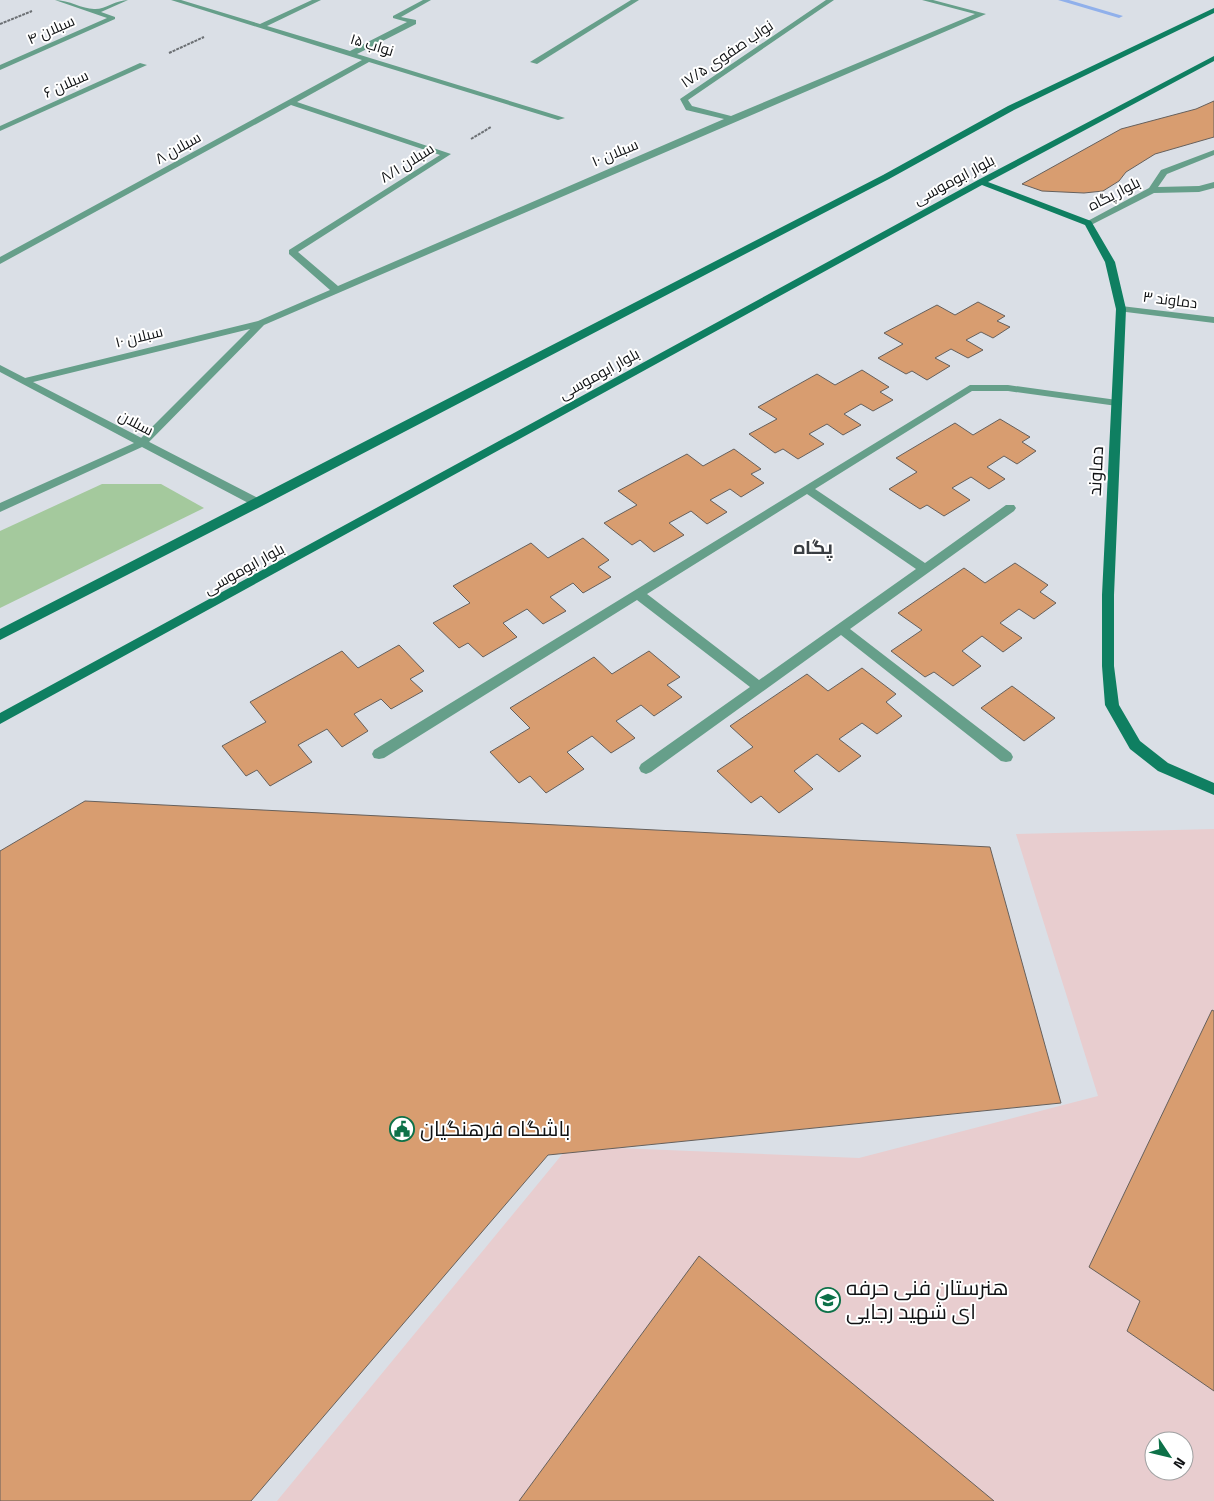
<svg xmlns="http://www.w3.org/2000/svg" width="1214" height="1501" font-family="'Titillium Web',Cairo,sans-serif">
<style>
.education{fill:#e8cdcf;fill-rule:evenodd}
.green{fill:#a4c99d}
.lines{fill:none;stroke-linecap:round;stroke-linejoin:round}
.stream{fill:#90b0eb;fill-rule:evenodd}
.building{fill:#d89d70;stroke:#66605c}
.path{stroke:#6c7074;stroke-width:2;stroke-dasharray:3 1;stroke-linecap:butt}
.minor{fill:#669f8a;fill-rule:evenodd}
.tertiary{fill:#669f8a;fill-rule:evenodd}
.secondary{fill:#0f7f61;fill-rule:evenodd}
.labels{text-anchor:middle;stroke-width:4;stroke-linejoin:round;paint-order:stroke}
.far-street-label{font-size:15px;fill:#0f1113;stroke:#fff}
.street-label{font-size:18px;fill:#0f1113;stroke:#fff}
.neighbourhood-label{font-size:19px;font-weight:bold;fill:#393d42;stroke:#fff}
.near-poi-label{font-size:21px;fill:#0f1113;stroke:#fff;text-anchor:start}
</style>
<rect width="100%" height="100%" fill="#dadfe6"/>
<path class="education" d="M1214,829V1501H277L569,1146L859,1158L1098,1096L1016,834ZM1154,1441H1184V1471H1154Z"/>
<path class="green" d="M102,484H161L204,508L0,608V531Z"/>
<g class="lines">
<path class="stream" d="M1058,0H1069L1123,16L1119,18Z"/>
</g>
<g class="building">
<path d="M1214,101V137L1155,154L1126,172L1119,181L1103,191L1084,193L1042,191L1022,184L1121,129L1196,109Z"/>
<path d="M978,302L1005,316L997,321L1010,327L993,338L981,332L966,340L983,350L968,358L951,349L935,358L950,366L927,380L912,371L906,374L878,358L903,344L884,333L937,305L955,315Z"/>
<path d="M862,370L889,387L880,392L893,400L873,411L861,404L844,414L861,425L843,435L827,424L809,434L824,444L798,459L783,449L775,453L749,434L777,419L758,407L817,374L835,385Z"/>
<path d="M1000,419L1030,437L1022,442L1036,451L1017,464L1004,456L987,467L1005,479L989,489L971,477L952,488L970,500L944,516L927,505L920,509L889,489L917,472L896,458L955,423L973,435Z"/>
<path d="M734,449L761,469L751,474L764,483L741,497L730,489L710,500L727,512L707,524L691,511L669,523L684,535L654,552L640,540L632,545L604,523L637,505L618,491L687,454L703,466Z"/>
<path d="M583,538L609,560L598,567L611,577L583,593L573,583L550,597L566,611L543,624L527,609L503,623L517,637L483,657L468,643L459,648L433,623L470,603L453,586L531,543L548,558Z"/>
<path d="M1015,563L1048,585L1040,592L1056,603L1034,619L1019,609L1000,623L1022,638L1003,652L982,636L962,651L981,666L953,686L934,672L925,677L891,651L922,630L898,613L964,568L985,583Z"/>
<path d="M399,645L424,671L410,679L423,691L391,709L381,699L354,714L368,731L342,747L327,729L298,745L312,762L270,786L257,770L246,776L222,746L266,722L250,702L342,651L358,668Z"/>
<path d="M649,651L680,677L667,685L682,697L654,716L641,705L616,721L635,738L611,753L592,736L567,752L584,769L546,793L530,776L519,783L490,752L530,728L510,708L594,657L612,674Z"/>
<path d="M862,668L896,694L886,702L902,716L877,734L862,723L839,739L861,756L839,772L817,754L794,771L813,789L779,813L761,796L751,803L717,771L753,747L730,726L807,674L828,691Z"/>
<path d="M1012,686L1055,718L1024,741L981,708Z"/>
<path d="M85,801L990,847L1061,1103L548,1155L251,1501H0V851Z"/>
<path d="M1212,1010L1214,1011V1391L1127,1331L1140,1301L1089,1267Z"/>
<path d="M699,1256L994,1501H519Z"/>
</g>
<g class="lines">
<g class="path">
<path d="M0,24L32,11"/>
<path d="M169,53L204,37"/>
<path d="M471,139L491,127"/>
</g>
<g class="minor">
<path d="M55,0C69,0 82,9 94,9C104,10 116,0 128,0L101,12L115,17V19L0,70V65L107,18Z"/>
<path d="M171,0H181L260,24L312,0H321L267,26L350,51L407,22L393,18V16L423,0H431L401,17L416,20V24L357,54L565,118L558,120L369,62L297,102L451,154L298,252L338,286L724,119L686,110L680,99L826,0H834L688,100L692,106L731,116L975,14L922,0H933L986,14L264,325L146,445L142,446L137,443L138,441L250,329L25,384L20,381L21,379L258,321L330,290L289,254V250L440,155L291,105L0,264V257L362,60Z"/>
<path d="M631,0H639L537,64L530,62Z"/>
<path d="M140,63L147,65L0,131V126Z"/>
<path d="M1121,306L1214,317V323L1118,311V307Z"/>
<path d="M970,385H1008L1117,400L1122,403L1117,406L1008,391H972L815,489L925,563L1006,505H1014L1016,508L1014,511L850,629L1011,753L1013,757L1011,761L1006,762L1001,761L841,635L651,772L646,774L641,772L639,768L641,764L750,687L637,600L384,758L379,759L374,758L372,754L374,750ZM807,494L916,569L759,680L647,594Z"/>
</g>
<g class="tertiary">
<path d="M1214,150V155L1167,174L1158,187L1199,186L1214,182V188L1199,192L1154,193L1091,225H1085L1084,223L1149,188L1161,170Z"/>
<path d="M0,365L262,500L264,503L258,507L254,506L142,447L0,512V503L134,443L0,372Z"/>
</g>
<g class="secondary">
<path d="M1214,8V13L1014,110L889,179L262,506L0,640V629L883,175L1008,106Z"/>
<path d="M1214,56V61L988,182L1091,221L1115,262L1126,309L1114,595V666L1119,705L1140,741L1168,763L1214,783V795L1158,771L1130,749L1105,705L1102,666V595L1116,309L1105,262L1085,225L982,185L0,724V713L978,180Z"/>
</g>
</g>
<defs>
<symbol id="civic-ring" viewBox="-11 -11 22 22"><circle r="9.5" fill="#fff" stroke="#0d7148" stroke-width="1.5"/><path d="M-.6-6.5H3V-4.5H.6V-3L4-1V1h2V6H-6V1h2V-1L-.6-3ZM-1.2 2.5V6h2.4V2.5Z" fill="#0d7148"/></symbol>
<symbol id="school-ring" viewBox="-11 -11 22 22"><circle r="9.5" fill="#fff" stroke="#0d7148" stroke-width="1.5"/><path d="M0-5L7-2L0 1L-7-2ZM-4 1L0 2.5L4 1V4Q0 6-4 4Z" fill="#0d7148"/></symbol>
</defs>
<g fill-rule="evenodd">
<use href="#civic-ring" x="388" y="1115" width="28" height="28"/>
<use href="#school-ring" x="814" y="1286" width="28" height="28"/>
</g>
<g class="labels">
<g class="far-street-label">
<text transform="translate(51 30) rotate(-24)" y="5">سبلان ۴</text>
<text transform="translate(372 45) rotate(17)" y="5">نواب ۱۵</text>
<text transform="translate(727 54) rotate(-34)" y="5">نواب صفوی ۱۷/۵</text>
<text transform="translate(66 84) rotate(-24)" y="5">سبلان ۶</text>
<text transform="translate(178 148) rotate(-29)" y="5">سبلان ۸</text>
<text transform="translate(615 153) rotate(-23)" y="5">سبلان ۱۰</text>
<text transform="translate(407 163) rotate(-32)" y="5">سبلان ۸/۱</text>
<text transform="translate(954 180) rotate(-28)" y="5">بلوار ابوموسی</text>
<text transform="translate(1114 194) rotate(-27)" y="5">بلوار پگاه</text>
<text transform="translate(1170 300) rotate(7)" y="5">دماوند ۳</text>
<text transform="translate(139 337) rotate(-14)" y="5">سبلان ۱۰</text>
<text transform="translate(599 374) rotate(-29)" y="5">بلوار ابوموسی</text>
<text transform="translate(136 423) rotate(28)" y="5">سبلان</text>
<text transform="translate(244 569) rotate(-29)" y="5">بلوار ابوموسی</text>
</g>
<g class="street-label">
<text transform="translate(1096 471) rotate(-87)" y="6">دماوند</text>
</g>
<g class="neighbourhood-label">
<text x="813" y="554">پگاه</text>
</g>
<g class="near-poi-label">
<text x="420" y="1136">باشگاه فرهنگیان</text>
<text x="846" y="1295">هنرستان فنی حرفه<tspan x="846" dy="24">ای شهید رجایی</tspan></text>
</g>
</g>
<g transform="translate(1169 1456) rotate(125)"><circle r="24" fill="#ffffff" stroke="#9fa0a1"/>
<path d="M0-4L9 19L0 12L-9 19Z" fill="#0d7148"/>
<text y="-8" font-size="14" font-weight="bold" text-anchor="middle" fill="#0f1113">N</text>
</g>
</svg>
